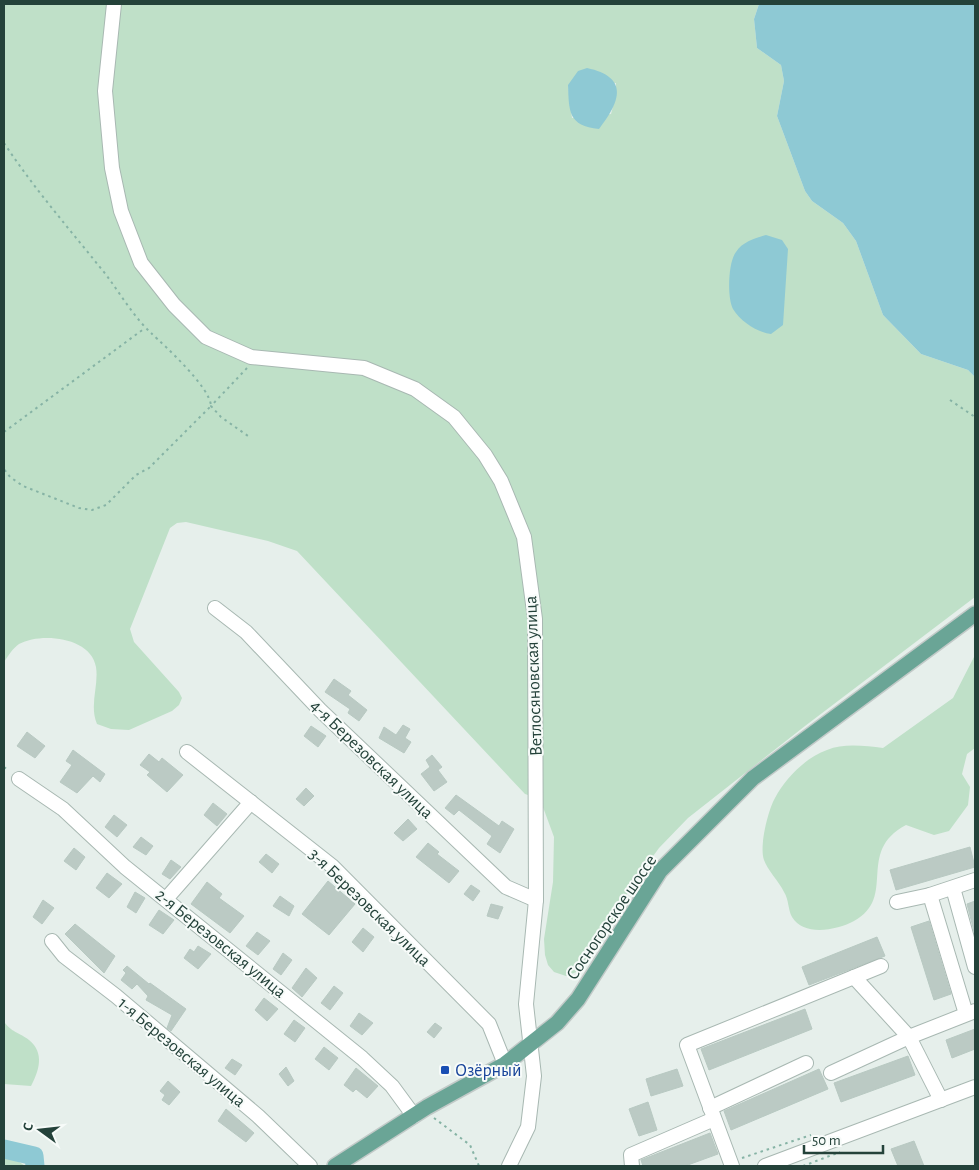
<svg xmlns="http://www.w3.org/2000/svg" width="979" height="1170" font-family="'Alegreya Sans',sans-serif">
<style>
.green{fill:#bfe0c8;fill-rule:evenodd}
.water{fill:#8ec9d4}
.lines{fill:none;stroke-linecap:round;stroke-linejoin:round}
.river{stroke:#8ec9d4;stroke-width:19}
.building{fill:#bbcac4;stroke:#b8c9c2}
.minor-casing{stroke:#a8b8b2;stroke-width:16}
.major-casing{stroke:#c2cac8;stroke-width:18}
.path{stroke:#86b3a5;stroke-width:2;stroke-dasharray:2.5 4;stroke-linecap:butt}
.minor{stroke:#fff;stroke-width:14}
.major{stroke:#6aa596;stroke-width:15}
.transit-dot{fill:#1a4fb4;stroke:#f7fbf9;stroke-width:2}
.labels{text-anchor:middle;stroke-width:4;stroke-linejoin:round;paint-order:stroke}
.street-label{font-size:18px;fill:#24423a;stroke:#f7fbf9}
.transit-label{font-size:18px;fill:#164399;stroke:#f7fbf9;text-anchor:start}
</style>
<rect width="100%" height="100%" fill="#e6efeb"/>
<g class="green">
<path d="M4,4H759L754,19L757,48L781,65L784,81L777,116L805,191L812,201L843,223L856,241L883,315L921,354L968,370L975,377V597L805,726L688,818L659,848L632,885L592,958L579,971L566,976L554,972L548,965L545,955L544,939L553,882L554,837L540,799L525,794L297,551L268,541L186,522L177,523L170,528L130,629L134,642L179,692L182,698L179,705L172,711L129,730L111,729L97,724C89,705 99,686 96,667C91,637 41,632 19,644C13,648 8,656 4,662ZM616,83V95L611,114L572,118L568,85Z"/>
<path d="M975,655V748L967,754L962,774L970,787L968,805L949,831L934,835L906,825C855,852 898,897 854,921C837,930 804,937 792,917C788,910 789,900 784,892C779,882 767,869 764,860C759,847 768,810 775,798C785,779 806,757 827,750C844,743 865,746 883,748L953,698Z"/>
<path d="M4,1022C14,1034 19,1032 29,1040C45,1053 39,1071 31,1086L4,1084Z"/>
<path d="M4,1151L25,1166H4Z"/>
</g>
<g class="water">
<path d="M759,4H975V377L968,370L921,354L883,315L856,241L843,223L812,201L805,191L777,116L784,81L781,65L757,48L754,19Z"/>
<path d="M587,68C629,77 621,101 599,129C568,126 569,111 568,85L578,71Z"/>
<path d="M766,235L782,240L788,249L783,325L771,334C757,332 741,322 733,309C727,298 728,262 736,252C742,242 756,238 766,235Z"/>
</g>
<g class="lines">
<path class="river" d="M4,1149L34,1156L35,1166"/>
</g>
<g class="building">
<path d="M334,679L351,691L348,695L367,710L359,721L348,713L350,709L325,692Z"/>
<path d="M403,725L410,729L405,738L411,742L404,753L379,738L384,727L396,735Z"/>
<path d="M311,726L326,736L318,747L304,736Z"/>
<path d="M27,732L45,746L35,758L17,746Z"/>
<path d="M73,750L105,774L100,782L93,776L77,793L60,782L72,765L66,761Z"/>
<path d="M149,754L159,762L162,758L183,775L167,792L147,775L150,772L140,765Z"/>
<path d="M432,755L442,767L438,770L447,782L434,791L421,774L430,767L426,760Z"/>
<path d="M306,788L314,796L304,806L296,799Z"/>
<path d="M456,795L499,826L502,821L514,829L500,853L487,844L492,836L459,810L454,815L445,808Z"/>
<path d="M213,803L227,814L217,826L204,815Z"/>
<path d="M114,815L127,825L117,837L105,827Z"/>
<path d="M408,819L417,829L403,841L394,833Z"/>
<path d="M141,837L153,846L146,855L133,847Z"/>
<path d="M428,843L439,852L437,854L459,871L449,883L416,857Z"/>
<path d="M970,847L975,867L896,890L890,870Z"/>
<path d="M74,848L85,857L76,870L64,861Z"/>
<path d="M266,854L279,864L272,873L259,862Z"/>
<path d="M171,860L181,867L170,879L162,874Z"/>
<path d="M107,873L122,884L109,898L96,888Z"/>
<path d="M328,881L355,904L329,935L302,914Z"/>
<path d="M207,882L222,894L219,898L244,916L230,933L191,904Z"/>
<path d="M471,885L480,891L473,901L464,894Z"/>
<path d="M135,892L145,898L136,913L127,907Z"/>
<path d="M280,896L294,906L289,916L273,906Z"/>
<path d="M43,900L54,908L42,924L33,917Z"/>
<path d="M975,901V935L967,904Z"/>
<path d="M491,904L503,907L498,919L487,916Z"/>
<path d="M159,910L174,920L163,934L149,925Z"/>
<path d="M929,921L951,994L934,1000L911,927Z"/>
<path d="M75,924L115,956L104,973L65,934Z"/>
<path d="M363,928L374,937L363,952L352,942Z"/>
<path d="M257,932L270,941L258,955L246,946Z"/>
<path d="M877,937L885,956L809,985L802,967Z"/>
<path d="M198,946L211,954L198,969L184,958L190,949L194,952Z"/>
<path d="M283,953L292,960L281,975L273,969Z"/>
<path d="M127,966L149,984L150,983L186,1009L171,1031L167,1028L172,1015L146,1000L148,996L137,984L132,989L121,980L126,973L123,970Z"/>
<path d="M306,968L317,978L302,997L292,988Z"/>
<path d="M334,986L343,993L330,1010L321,1003Z"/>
<path d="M264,998L278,1009L267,1021L255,1010Z"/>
<path d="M805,1009L812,1029L709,1070L701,1049Z"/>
<path d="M359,1013L373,1023L362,1035L350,1026Z"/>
<path d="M294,1020L305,1028L295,1042L284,1034Z"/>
<path d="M435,1023L442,1028L434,1038L427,1032Z"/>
<path d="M975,1029V1049L952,1058L946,1040Z"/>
<path d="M324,1047L338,1058L329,1070L315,1059Z"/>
<path d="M908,1056L915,1075L841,1102L834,1083Z"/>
<path d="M232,1059L242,1065L235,1075L225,1068Z"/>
<path d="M286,1067L294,1081L288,1086L279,1074Z"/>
<path d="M356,1068L378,1086L367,1098L356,1089L353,1092L344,1085Z"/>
<path d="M677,1069L683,1086L651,1096L646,1079Z"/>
<path d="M819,1069L828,1089L731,1130L724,1111Z"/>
<path d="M168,1081L180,1092L169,1105L162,1100L165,1095L160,1091Z"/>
<path d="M648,1102L657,1130L639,1136L629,1109Z"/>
<path d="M226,1109L254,1133L246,1142L218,1121Z"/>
<path d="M710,1133L718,1154L685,1166H643L641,1160Z"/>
<path d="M914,1141L924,1166H898L891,1149Z"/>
</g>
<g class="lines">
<defs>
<g id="minor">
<path d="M114,4L105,91L112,168L121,211L141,263L174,305L206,337L251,357L364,368L415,389L454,417L485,455L501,481L524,537L535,619L536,900L526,1004L534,1076L528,1127L509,1166"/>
<path d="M215,608L246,632L320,710L506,887L536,900"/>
<path d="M187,752L332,866L489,1024L505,1064"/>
<path d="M19,779L63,809L125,867L362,1058L392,1086L414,1116"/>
<path d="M953,888L975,967"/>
<path d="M930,895L966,1014"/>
<path d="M166,899L251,802"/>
<path d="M897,902L930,895L975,880"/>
<path d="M52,941L64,956L116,996L258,1116L310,1166"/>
<path d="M854,977L909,1037L941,1100"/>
<path d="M831,1073L909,1037L975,1011"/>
<path d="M710,1108L806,1063"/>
<path d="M632,1166L631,1155L714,1119"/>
<path d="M732,1166L687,1045L881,966"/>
<path d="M765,1166L975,1087"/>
</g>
<path id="major" d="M335,1166L427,1107L505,1064L557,1023L578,999L660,871L753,778L975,614"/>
</defs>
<use href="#minor" class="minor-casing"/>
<use href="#major" class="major-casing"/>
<g class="path">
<path d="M4,143C35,190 72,232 107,276C121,295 134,317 151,333C166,347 210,387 211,406L149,468L136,475L106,505L92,510L79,508L23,486L10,477L4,469"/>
<path d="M247,368L211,406L221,417L248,436"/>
<path d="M950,400L975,417"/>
<path d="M4,432L145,328"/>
<path d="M4,767L9,771"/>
<path d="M434,1118L470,1145L479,1166"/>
<path d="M742,1158L811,1135"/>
<path d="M803,1166L840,1152"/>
</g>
<use href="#minor" class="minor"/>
<use href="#major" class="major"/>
</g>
<rect class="transit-dot" x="440" y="1065" width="10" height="10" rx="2.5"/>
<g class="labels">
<g class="street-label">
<text transform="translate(533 676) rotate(-92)" y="6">Ветлосяновская улица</text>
<text transform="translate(372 759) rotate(44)" y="6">4-я Березовская улица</text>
<text transform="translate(370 907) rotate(44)" y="6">3-я Березовская улица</text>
<text transform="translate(611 917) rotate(-56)" y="6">Сосногорское шоссе</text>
<text transform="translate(221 943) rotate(39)" y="6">2-я Березовская улица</text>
<text transform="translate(182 1052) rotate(40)" y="6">1-я Березовская улица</text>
</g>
<g class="transit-label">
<text x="455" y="1076">Озёрный</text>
</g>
</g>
<rect width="979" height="1170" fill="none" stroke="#24423a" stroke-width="10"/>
<g transform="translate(40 1130) rotate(285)" stroke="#f7fbf9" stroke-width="4" paint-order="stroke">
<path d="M0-4L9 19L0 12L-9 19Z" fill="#24423a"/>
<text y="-8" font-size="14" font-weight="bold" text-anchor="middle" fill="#24423a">С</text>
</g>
<path d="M804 1145v8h79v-8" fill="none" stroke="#24423a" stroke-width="2.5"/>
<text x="812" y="1145" font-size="15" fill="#24423a" stroke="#f7fbf9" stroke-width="4" paint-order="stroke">50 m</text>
</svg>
